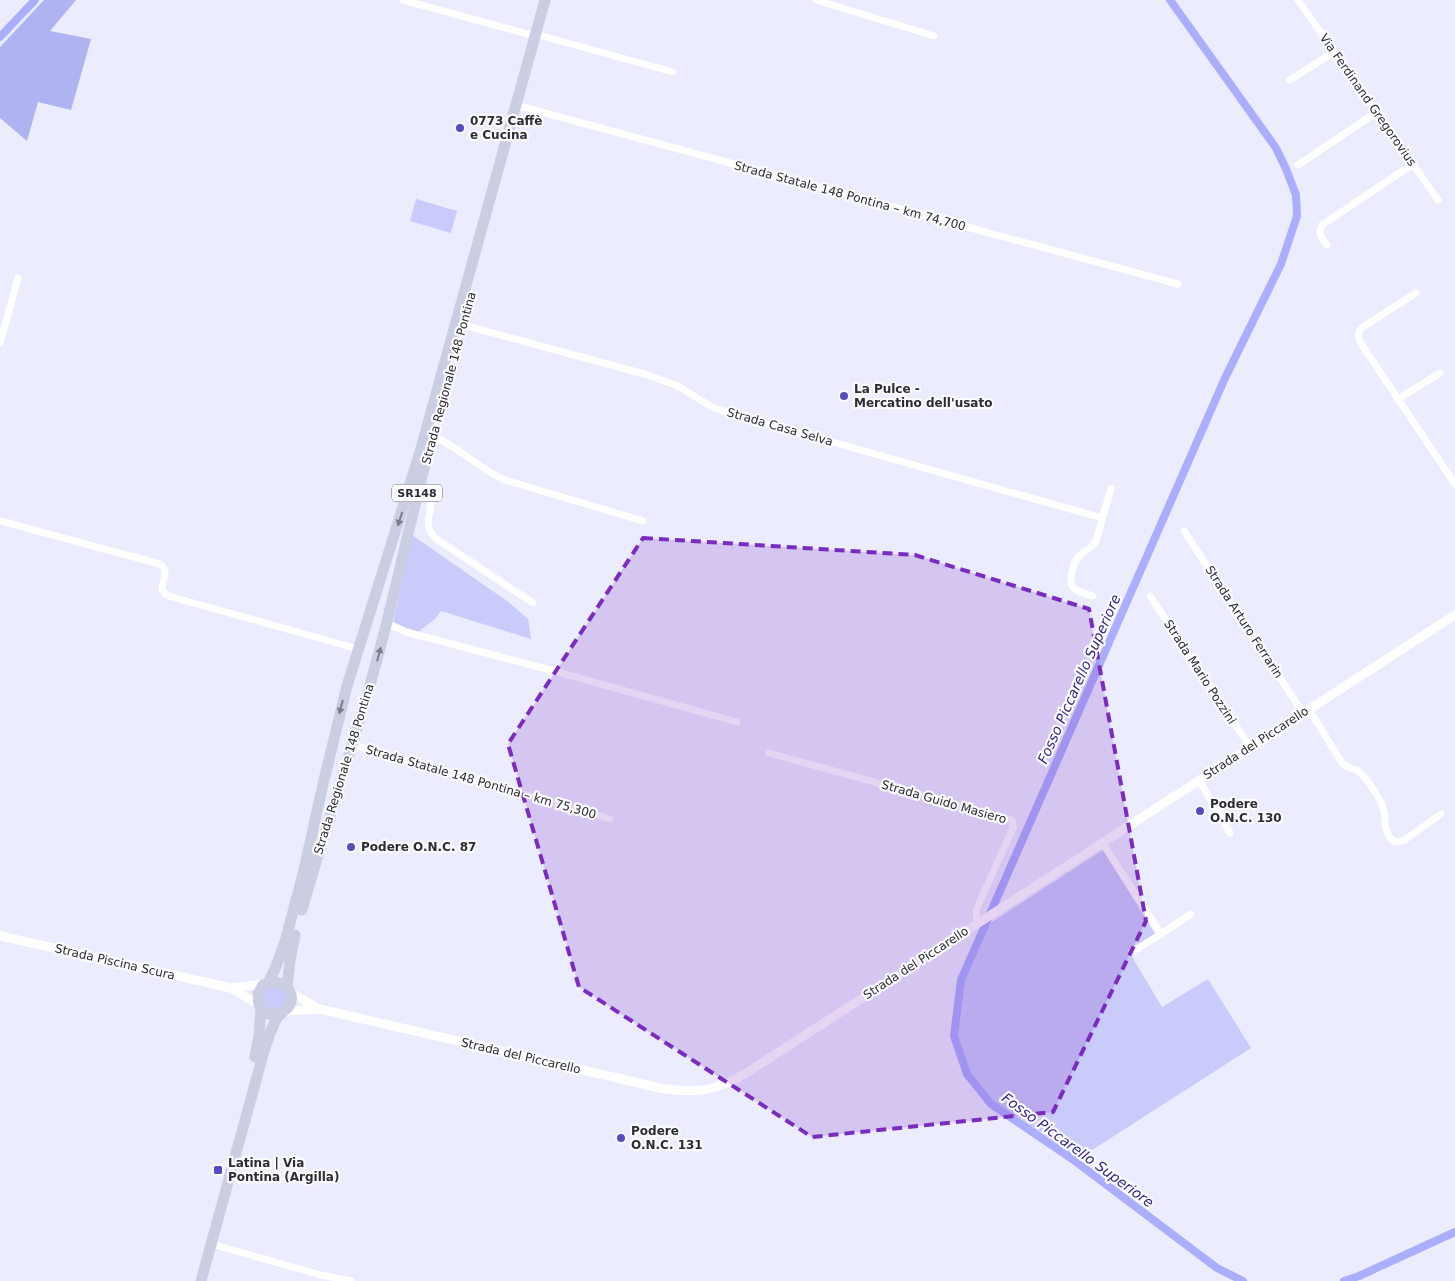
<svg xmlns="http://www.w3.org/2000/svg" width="1455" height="1281" font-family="'DejaVu Sans',sans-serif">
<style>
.green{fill:#c9cbfb}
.forest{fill:#b0b3f2}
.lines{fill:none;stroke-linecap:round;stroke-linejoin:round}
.canal{stroke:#abaefd;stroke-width:8}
.minor{stroke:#fff;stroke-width:7}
.tertiary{stroke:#fff;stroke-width:9}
.primary{stroke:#cbcde3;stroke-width:11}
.oneway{fill:#7c7c8b}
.marked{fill:#7b2cbf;fill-opacity:0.2;stroke:#7b2cbf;stroke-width:4;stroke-dasharray:10 6;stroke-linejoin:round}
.poi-dot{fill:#574bc2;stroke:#fbfbfe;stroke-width:2}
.labels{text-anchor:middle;stroke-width:4.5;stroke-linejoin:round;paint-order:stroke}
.shield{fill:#fbfbfe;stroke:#6a6a70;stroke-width:1}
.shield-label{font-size:11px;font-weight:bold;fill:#2c2c33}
.street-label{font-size:12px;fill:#2c2c33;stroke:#fbfbfe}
.poi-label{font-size:12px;font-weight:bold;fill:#2c2c33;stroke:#fbfbfe;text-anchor:start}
.water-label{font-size:14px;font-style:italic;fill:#33277f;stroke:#fbfbfe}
</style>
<rect width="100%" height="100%" fill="#ebecfe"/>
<g class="green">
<path d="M416,199L457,211L451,233L410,221Z"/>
<path d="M412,535L507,601L528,619L531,639L441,611L435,619L418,632L393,623Z"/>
<path d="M1103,850L1155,934L1128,950L1162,1007L1208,979L1251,1048L1075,1161L991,1104L967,1074L954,1036L961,980L983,928Z"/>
<path d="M280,986L288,997L283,1009L267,1010L260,995L266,987Z"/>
</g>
<path class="forest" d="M44,0H76L50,31L91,39L71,110L38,102L27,141L0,118V47Z"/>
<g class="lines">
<g class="canal">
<path d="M1170,0L1276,148L1286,169L1296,195L1297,216L1281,264L1225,378L961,980L954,1036L967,1074L991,1104L1075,1161L1217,1268L1243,1281"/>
<path d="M0,37L35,0"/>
<path d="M1344,1281L1359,1276L1455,1232"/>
</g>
<g class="minor">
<path d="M403,0L535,36"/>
<path d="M816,0L934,36"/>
<path d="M1298,0L1438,200"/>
<path d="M542,36L673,72"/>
<path d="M1290,80L1334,52"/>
<path d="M523,107L1178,284"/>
<path d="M1298,165L1377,112"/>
<path d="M1327,245C1322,239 1317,233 1322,225L1413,164"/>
<path d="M1416,293L1363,327C1358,331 1357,336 1360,342L1455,484"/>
<path d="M463,325L648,375L678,386L712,407L726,412L1102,518"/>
<path d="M0,343L18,278"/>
<path d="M1398,399L1440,373"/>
<path d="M433,436C459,447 479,469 505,480L643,521"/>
<path d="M417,492C447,502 416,517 435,538L533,603"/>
<path d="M0,521L160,564C170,571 162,580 162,589L165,594L172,597L358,649"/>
<path d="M1184,531L1303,713"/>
<path d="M1093,596C1077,591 1067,591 1072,571C1073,566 1075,561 1078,557C1084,550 1091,549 1096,541L1111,488"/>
<path d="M1150,596L1250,747"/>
<path d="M387,623L406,632L554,671L737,722"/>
<path d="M1309,709L1342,763C1347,769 1355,767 1361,773C1369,783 1379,795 1383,807C1388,822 1380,826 1393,841L1398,842L1403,841L1441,814"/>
<path d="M353,745L610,819"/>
<path d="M769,753L1012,820L1013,828L976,910L977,924"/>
<path d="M1199,780L1230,833"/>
<path d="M1102,842L1161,934L1134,951"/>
<path d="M1161,934L1191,914"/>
<path d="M211,1244L321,1275L351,1281"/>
</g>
<g class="tertiary">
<path d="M0,936L231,988L265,984"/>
<path d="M231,988L259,1005"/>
<path d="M290,992L317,1008"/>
<path d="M285,1011L320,1009L660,1088C696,1094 717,1091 748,1072L1455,615"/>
</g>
<g class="primary">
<path d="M302,910C326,825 355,741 378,656C397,586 411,516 430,446"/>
<path d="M287,988L290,960L295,935"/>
<path d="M281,1014L275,1015L265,1013L259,1005L258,994L263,985L268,983L275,969L285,942L303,874L324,780L347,686L420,452L545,0"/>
<path d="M255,1057L259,1036L261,1009"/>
<path d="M201,1281L264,1051C268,1040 272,1023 280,1014C284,1010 289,1009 291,1002C294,988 280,980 268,983"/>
</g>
</g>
<defs><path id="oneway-solid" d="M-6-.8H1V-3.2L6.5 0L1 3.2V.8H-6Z" transform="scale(1.25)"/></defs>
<g class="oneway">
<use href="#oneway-solid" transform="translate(400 519) rotate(108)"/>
<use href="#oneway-solid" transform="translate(379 654) rotate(-75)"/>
<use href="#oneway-solid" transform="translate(341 707) rotate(105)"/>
</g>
<path class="marked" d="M643,538L915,555L1089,609L1146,921L1053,1112L812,1137L579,987L508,744Z"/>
<g class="poi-dot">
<circle cx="460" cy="128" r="5"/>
<circle cx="844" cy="396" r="5"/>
<circle cx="1200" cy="811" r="5"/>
<circle cx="351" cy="847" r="5"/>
<circle cx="621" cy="1138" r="5"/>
<rect x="213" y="1165" width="10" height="10" rx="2.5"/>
</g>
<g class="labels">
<rect class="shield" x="392" y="484.5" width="50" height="17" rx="4"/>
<g class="shield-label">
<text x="417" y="497">SR148</text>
</g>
<g class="street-label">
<text transform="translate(1368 100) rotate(55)" y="4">Via Ferdinand Gregorovius</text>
<text transform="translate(850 196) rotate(15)" y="4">Strada Statale 148 Pontina – km 74,700</text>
<text transform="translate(449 378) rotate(-75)" y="4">Strada Regionale 148 Pontina</text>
<text transform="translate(780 427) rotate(16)" y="4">Strada Casa Selva</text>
<text transform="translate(1244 622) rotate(57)" y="4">Strada Arturo Ferrarin</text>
<text transform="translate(1200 672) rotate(57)" y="4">Strada Mario Pozzini</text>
<text transform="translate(1256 743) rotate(-33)" y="4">Strada del Piccarello</text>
<text transform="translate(344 769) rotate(-73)" y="4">Strada Regionale 148 Pontina</text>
<text transform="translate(481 782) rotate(16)" y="4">Strada Statale 148 Pontina – km 75,300</text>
<text transform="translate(944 802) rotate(16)" y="4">Strada Guido Masiero</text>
<text transform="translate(115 962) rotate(13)" y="4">Strada Piscina Scura</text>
<text transform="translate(916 963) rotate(-33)" y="4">Strada del Piccarello</text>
<text transform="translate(521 1056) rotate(13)" y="4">Strada del Piccarello</text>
</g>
<g class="poi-label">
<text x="470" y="125">0773 Caffè<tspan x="470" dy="14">e Cucina</tspan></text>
<text x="854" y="393">La Pulce -<tspan x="854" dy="14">Mercatino dell'usato</tspan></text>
<text x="1210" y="808">Podere<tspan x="1210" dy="14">O.N.C. 130</tspan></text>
<text x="361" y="851">Podere O.N.C. 87</text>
<text x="631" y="1135">Podere<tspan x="631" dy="14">O.N.C. 131</tspan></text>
<text x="228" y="1167">Latina | Via<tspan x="228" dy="14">Pontina (Argilla)</tspan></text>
</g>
<g class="water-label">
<text transform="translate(1079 679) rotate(-66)" y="5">Fosso Piccarello Superiore</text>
<text transform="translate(1078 1150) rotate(36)" y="5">Fosso Piccarello Superiore</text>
</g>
</g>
</svg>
